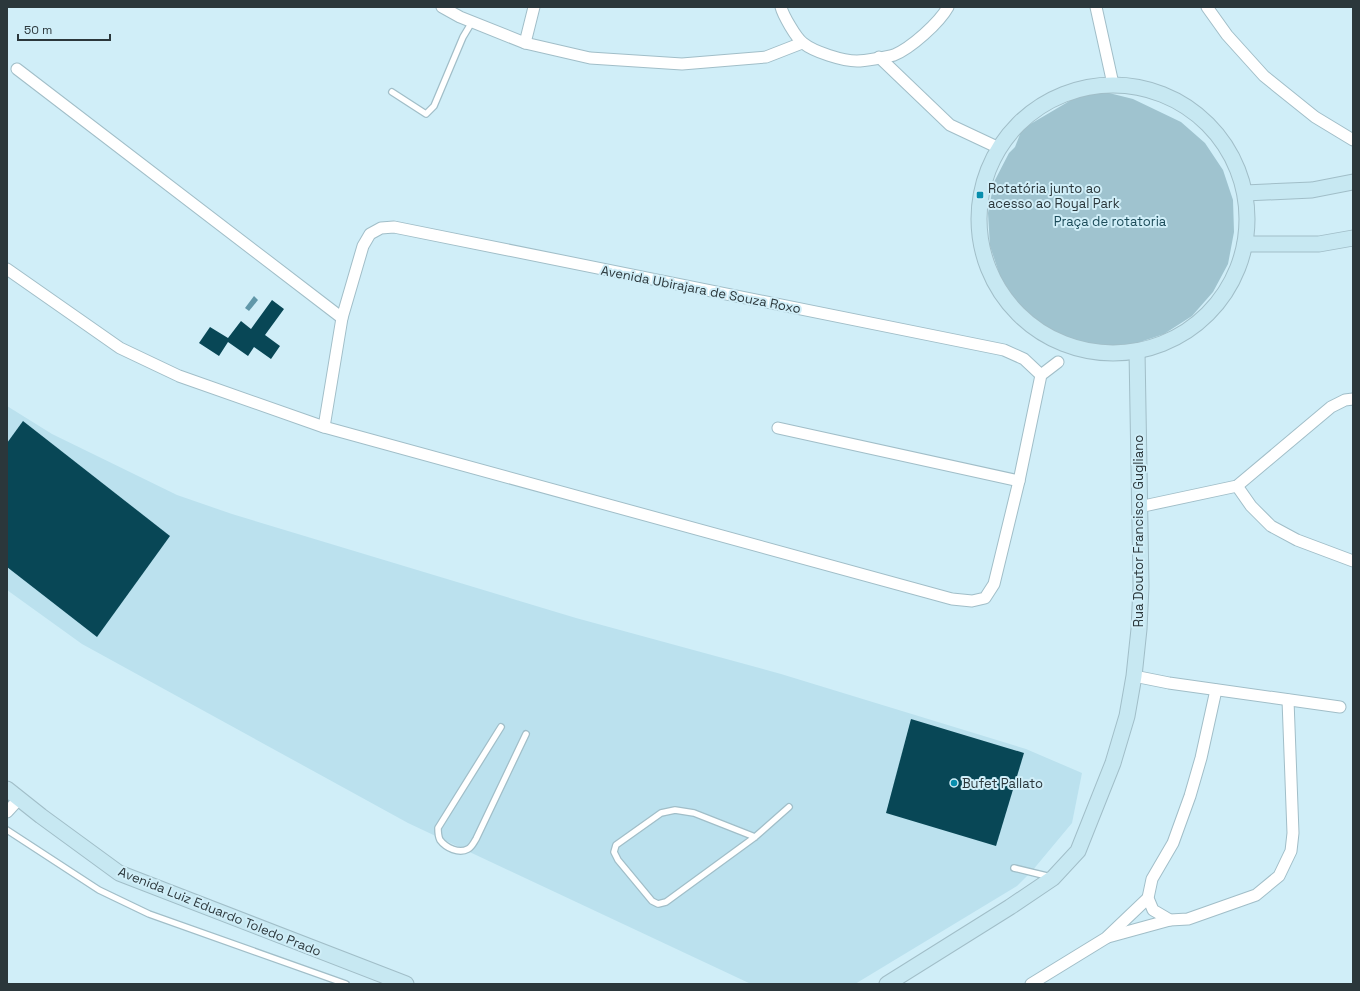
<svg xmlns="http://www.w3.org/2000/svg" width="1360" height="991" font-family="'Space Grotesk',sans-serif">
<style>
.built{fill:#bbe1ee}
.green{fill:#9fc3cf}
.water{fill:#6097a9}
.building{fill:#084756}
.lines{fill:none;stroke-linecap:round;stroke-linejoin:round}
.lane-casing{stroke:#a1bec8;stroke-width:8}
.street-casing{stroke:#a1bec8;stroke-width:13}
.secondary-casing{stroke:#a1bec8;stroke-width:17}
.lane{stroke:#fff;stroke-width:5.5}
.street{stroke:#fff;stroke-width:11}
.secondary{stroke:#c7e8f2;stroke-width:15}
.poi-dot{fill:#088ead;stroke:#d0eef8;stroke-width:1.5}
.labels{text-anchor:middle;stroke-width:4;stroke-linejoin:round;paint-order:stroke}
.poi-label{font-size:13px;fill:#2b373b;stroke:#d0eef8;text-anchor:start}
.park-label{font-size:13px;fill:#1b4b59;stroke:#d0eef8}
.street-label{font-size:13px;fill:#2b373b;stroke:#d0eef8}
</style>
<rect width="100%" height="100%" fill="#d0eef8"/>
<path class="built" d="M7,406L52,434L177,495L232,514L576,618L781,674L1026,749L1082,773L1072,823L1032,871L1017,886L855,984H751L408,823L82,644L7,590Z"/>
<path class="green" d="M1105,92L1133,99L1181,122L1205,143L1223,170L1233,200L1234,232L1228,264L1213,292L1192,316L1164,334L1134,344L1102,346L1070,339L1041,324L1017,303L1000,276L990,246L988,213L994,182L1009,153L1015,147L1022,129L1078,96Z"/>
<path class="water" d="M254,296L258,300L249,311L245,308Z"/>
<g class="building">
<path d="M272,300L284,309L265,335L280,346L271,359L254,347L248,356L228,342L219,356L199,343L210,327L228,338L241,321L251,329Z"/>
<path d="M23,421L170,536L97,637L7,567V443Z"/>
<path d="M911,719L1024,753L996,846L886,813Z"/>
</g>
<g class="lines">
<defs>
<g id="lane">
<path d="M392,92L426,114L434,106L463,37L472,22"/>
<path d="M501,727L438,828C438,832 438,836 440,840C446,848 459,854 468,849C472,847 474,842 476,839L526,734"/>
<path d="M7,830L99,890L149,914L346,984"/>
<path d="M755,837L694,813L675,810L661,813L616,845L614,852L618,860L652,901L658,904L666,902L755,837L789,807"/>
<path d="M1014,868L1051,877"/>
</g>
<g id="street">
<path d="M442,7L460,17L525,43L590,58L682,64L766,57L802,43"/>
<path d="M781,7C783,15 796,38 803,43C814,52 843,61 857,61C864,61 888,57 894,55C911,48 939,23 948,7"/>
<path d="M1096,7L1113,84"/>
<path d="M1207,7L1227,35L1264,76L1315,117L1353,140"/>
<path d="M525,43L534,7"/>
<path d="M879,57L950,125L999,148"/>
<path d="M17,69L342,318"/>
<path d="M7,269L120,348L179,376L324,427L952,599L972,601L985,598L994,584L1019,481L1041,375L1058,362"/>
<path d="M324,427L342,318L363,246L370,234L381,228L394,227L1004,350L1024,359L1041,375"/>
<path d="M778,428L1019,481"/>
<path d="M1237,486L1251,506L1271,526L1297,540L1353,561"/>
<path d="M1139,507L1237,486L1331,407L1345,400L1353,399"/>
<path d="M1134,676L1169,683L1340,707"/>
<path d="M1216,690L1201,758L1190,796L1173,843L1152,879L1148,898L1153,910L1170,920L1188,919L1256,895L1279,876L1291,851L1293,833L1288,700"/>
<path d="M7,812L19,799"/>
<path d="M1108,937L1170,920"/>
<path d="M1031,984L1106,938L1148,898"/>
</g>
<g id="secondary">
<circle cx="1113" cy="219" r="134"/>
<path d="M1245,193L1312,190L1353,182"/>
<path d="M1245,244H1319L1353,238"/>
<path d="M7,789L41,816L119,873L406,984"/>
<path d="M887,984L1010,907L1053,878L1078,851L1113,763L1127,716L1134,676L1139,629L1141,586L1137,351"/>
</g>
</defs>
<use href="#lane" class="lane-casing"/>
<use href="#street" class="street-casing"/>
<use href="#secondary" class="secondary-casing"/>
<use href="#lane" class="lane"/>
<use href="#street" class="street"/>
<use href="#secondary" class="secondary"/>
</g>
<g class="poi-dot">
<rect x="976" y="191" width="8" height="8" rx="2"/>
<circle cx="954" cy="783" r="4"/>
</g>
<g class="labels">
<g class="poi-label">
<text x="988" y="193">Rotatória junto ao<tspan x="988" dy="15">acesso ao Royal Park</tspan></text>
<text x="962" y="788">Bufet Pallato</text>
</g>
<g class="park-label">
<text x="1110" y="226">Praça de rotatoria</text>
</g>
<g class="street-label">
<text transform="translate(701 289) rotate(11)" y="5">Avenida Ubirajara de Souza Roxo</text>
<text transform="translate(1138 531) rotate(-90)" y="5">Rua Doutor Francisco Gugliano</text>
<text transform="translate(220 911) rotate(22)" y="5">Avenida Luiz Eduardo Toledo Prado</text>
</g>
</g>
<rect width="1360" height="991" fill="none" stroke="#2b373b" stroke-width="16"/>
<path d="M18 34v6h92v-6" fill="none" stroke="#2b373b" stroke-width="2"/>
<text x="24" y="34" font-size="12" fill="#2b373b" stroke="#d0eef8" stroke-width="3" paint-order="stroke">50 m</text>
</svg>
